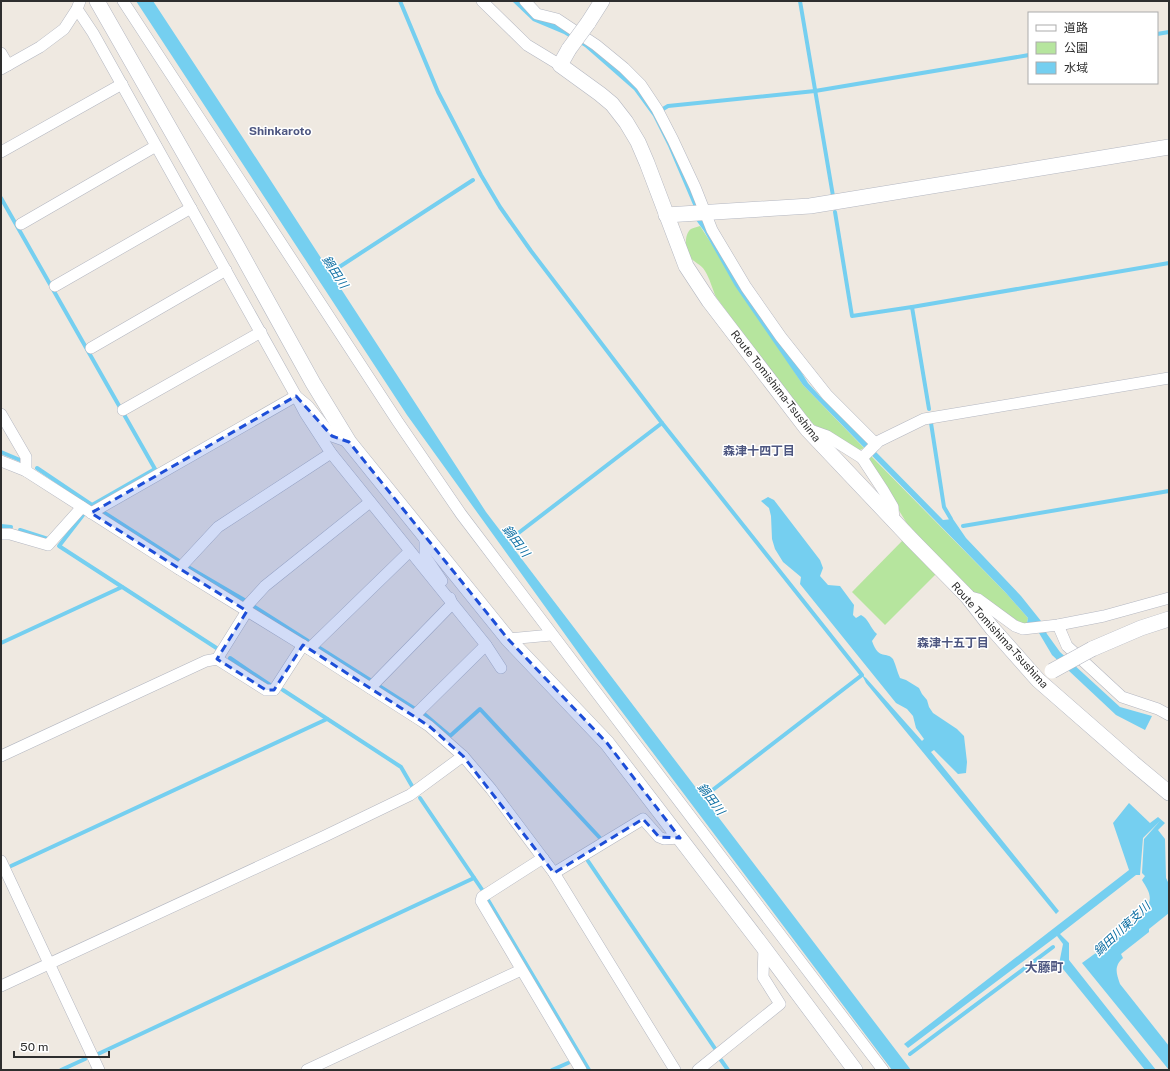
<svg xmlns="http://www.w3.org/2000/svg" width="1170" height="1071" font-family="'Public Sans','Noto Sans JP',sans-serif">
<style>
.green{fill:#b6e59e}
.water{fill:#75cff0}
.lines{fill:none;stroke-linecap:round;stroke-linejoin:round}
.stream{stroke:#75cff0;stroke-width:4}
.street-casing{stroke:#b4b7c1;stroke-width:12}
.secondary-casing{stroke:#b4b7c1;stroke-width:16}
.street{stroke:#fff;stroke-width:11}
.secondary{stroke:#fff;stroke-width:15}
.secondary-bridge-casing{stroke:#b4b7c1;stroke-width:16;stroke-linecap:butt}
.secondary-bridge{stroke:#fff;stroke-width:15}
.marked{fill:#1d4ed8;fill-opacity:0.2;stroke:#1d4ed8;stroke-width:3;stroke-dasharray:8 5;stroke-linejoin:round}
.labels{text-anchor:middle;stroke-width:3;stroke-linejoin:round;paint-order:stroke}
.street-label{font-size:11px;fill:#2e2e2e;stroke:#fff}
.neighbourhood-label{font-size:12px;font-weight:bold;fill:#4d5680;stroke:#fff}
.water-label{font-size:12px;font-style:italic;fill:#0d6fa3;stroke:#fff}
.quarter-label{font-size:13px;font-weight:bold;fill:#4d5680;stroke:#fff}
</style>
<rect width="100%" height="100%" fill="#efe9e1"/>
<g class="green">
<path d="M700,226L803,385L864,448L860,450L853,449L813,424L779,382L716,297C712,288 710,279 705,271C701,264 693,262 689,256C685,249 684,234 691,229C693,228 697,227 700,226Z"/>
<path d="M871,456L1006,593L1028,618L1027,623H1021L966,587L909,527L869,461L868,458Z"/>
<path d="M904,539L937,573L885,625L852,592Z"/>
</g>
<g class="water">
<path d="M136,1H153L245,141L486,512L911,1070H892L595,676L407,415Z"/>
<path d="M512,1H519L535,17L557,24L588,43L622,72L638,87L650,104L700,207L808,383C823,400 839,415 854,430C863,439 869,441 876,452L943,520L953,519L966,538L1021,596L1041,621L1047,634L1060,652L1120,707L1152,716L1145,730L1116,715L1052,655L1039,633L1027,623L1028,618L1006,593L803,385L735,286L704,231L696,220L694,207L668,146L653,116L634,90L585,47L564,34L533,21Z"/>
<path d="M768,497L774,500L820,560L823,568L820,576L828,585L840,586L854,605L853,615L856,618L861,615C869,619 870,628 877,634L872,641C879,661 887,651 893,659C896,665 897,672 900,678L906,680L919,688L922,694L927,700L929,707L933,713L957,729L964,736L967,762L966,773L958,774L934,750L931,752L1059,911L1056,914L866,683L862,675L866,678L922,741L924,739L916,728L913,716L907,709L896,703L800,584L801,577L783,562L775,549L772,539L771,516L769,508L761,501Z"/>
<path d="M1129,803L1150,823L1158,817L1165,823L1158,830L1165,839L1166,878L1169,884V913L1149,929V932L1121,954L1123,958C1114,966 1116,973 1120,984L1169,1046V1070L1082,963C1097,952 1145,920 1149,903C1152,894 1146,887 1142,880L1145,876L1142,873L1144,839L1160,821L1143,838L1140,875H1136L1060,934L1069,943V960L1156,1070H1145L1059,964L1063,944L1057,936L908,1048L904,1044L1129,870L1113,823Z"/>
</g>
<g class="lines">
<g class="stream">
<path d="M400,1L438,92L481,175L500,207L531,251L662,423L862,675L710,792"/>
<path d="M800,1L833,196"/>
<path d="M1157,34L1169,32"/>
<path d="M663,109L668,106L815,91L1029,55"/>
<path d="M1,198L155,469L92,505L37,468"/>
<path d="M835,212L852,316L912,307L929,409"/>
<path d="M330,273L473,180"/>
<path d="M912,307L1169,263"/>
<path d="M931,423L944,507L951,519L950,523"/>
<path d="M1,452L20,460"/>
<path d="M103,512L179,561"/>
<path d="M83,515L59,546L218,649"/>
<path d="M1,526L11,527"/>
<path d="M963,526L1169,491"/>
<path d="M20,530L48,539"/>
<path d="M508,541L662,423"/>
<path d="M188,567L246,601"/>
<path d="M253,606L308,641"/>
<path d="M1,643L122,587"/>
<path d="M318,647L370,680"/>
<path d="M230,658L270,685"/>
<path d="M379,686L415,709"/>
<path d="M283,690L401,767L412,786"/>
<path d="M423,713L450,736L480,709L600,838"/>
<path d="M420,798L483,891"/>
<path d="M588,861L716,1050"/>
<path d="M11,866L327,719"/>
<path d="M488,900L589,1070"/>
<path d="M98,1054L474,878"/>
<path d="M910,1054L1053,947"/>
<path d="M721,1060L728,1070"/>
<path d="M61,1070L85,1059"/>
<path d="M552,1070L568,1063"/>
</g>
<defs>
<g id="street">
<path d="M123,1L398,422L461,514L883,1070"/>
<path d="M482,1L527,45L560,65"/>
<path d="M525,1L537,14L557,19L596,45L624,68L641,85L657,109L673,140L695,187L712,230L746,287L781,337L827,395L876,444"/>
<path d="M77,9L93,33L296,396L305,413L331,453L486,645L501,668"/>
<path d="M1,53L8,65"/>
<path d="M1,69L40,47L64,29L77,9L80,1"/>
<path d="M1,152L122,84"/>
<path d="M21,224L156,146"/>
<path d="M55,286L191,208"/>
<path d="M91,348L226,270"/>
<path d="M123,410L261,332"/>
<path d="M1,414L26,457V471"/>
<path d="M810,430L827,436L862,458"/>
<path d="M1,461L26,471L179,569L309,649L417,718L429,726L463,756L491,789L554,873L675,1070"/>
<path d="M91,513L296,396L308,406L332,436L349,442"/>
<path d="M894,521L893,507L883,490L862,458L879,441L924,419L1169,378"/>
<path d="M1,534H10L48,545L82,507"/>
<path d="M425,537V556L442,581"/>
<path d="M179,569L218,527L331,453"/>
<path d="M967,596L978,599L1015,626L1023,629L1058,625L1104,616L1169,598"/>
<path d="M244,609L265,586L370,502"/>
<path d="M1058,625L1067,646L1122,697L1158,709L1169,715"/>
<path d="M508,639L551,635"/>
<path d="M309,649L410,551"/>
<path d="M217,659L266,690H274L303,645"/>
<path d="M370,688L452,604L450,598"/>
<path d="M414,716L486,645"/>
<path d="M1,756L206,661L217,659L247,611"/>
<path d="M543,858L482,897L481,901L581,1070"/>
<path d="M1,861L99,1070"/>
<path d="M554,873L643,819L659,837L664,839L680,838"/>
<path d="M1,986L325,836L410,795L463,756"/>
<path d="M307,1070L521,970"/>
<path d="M698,1070L780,1004L763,977L764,948"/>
</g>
<g id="secondary">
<path d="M97,1L237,246L313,383L349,442L508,639L607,743L764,948L855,1070"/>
<path d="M588,23L602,1"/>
<path d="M569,49L560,65L600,94L612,104L626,122L638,142L647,163L686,266L709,301L807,429L912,540L967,596L992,628L1038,680L1133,763L1169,793"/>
<path d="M666,215L810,206L1169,147"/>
<path d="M1092,649L1141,628L1169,619"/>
</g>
</defs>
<use href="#street" class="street-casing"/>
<use href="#secondary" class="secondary-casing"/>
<use href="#street" class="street"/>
<use href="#secondary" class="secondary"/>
<defs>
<g id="secondary-bridge">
<path d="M569,49L588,23"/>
<path d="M1052,671L1092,649"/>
</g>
</defs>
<use href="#secondary-bridge" class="secondary-bridge-casing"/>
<use href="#secondary-bridge" class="secondary-bridge"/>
</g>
<path class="marked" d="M296,396L332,436L349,442L508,639L607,743L680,838L659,837L643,819L554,873L463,756L429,726L303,645L274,690H266L217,659L247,611L91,513Z"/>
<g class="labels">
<g class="street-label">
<text transform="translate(776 386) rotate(52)" y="4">Route Tomishima-Tsushima</text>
<text transform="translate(1000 635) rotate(48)" y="4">Route Tomishima-Tsushima</text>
</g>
<g class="neighbourhood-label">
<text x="280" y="135">Shinkaroto</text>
<text x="759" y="455">森津十四丁目</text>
<text x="953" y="647">森津十五丁目</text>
</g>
<g class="water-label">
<text transform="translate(335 272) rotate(57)" y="4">鍋田川</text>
<text transform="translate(516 541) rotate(53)" y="4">鍋田川</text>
<text transform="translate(711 799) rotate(53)" y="4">鍋田川</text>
<text transform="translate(1122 929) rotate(-43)" y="4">鍋田川東支川</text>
</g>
<g class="quarter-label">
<text x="1044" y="972">大藤町</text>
</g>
</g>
<rect width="1170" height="1071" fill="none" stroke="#2e2e2e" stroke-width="4"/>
<rect x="1028" y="12" width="130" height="72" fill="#ffffff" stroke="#ababab"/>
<rect x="1036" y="25" width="20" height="6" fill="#ffffff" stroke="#ababab"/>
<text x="1064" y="32" font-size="12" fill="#2e2e2e">道路</text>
<rect x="1036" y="42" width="20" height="12" fill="#b6e59e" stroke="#ababab"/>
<text x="1064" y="52" font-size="12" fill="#2e2e2e">公園</text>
<rect x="1036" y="62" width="20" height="12" fill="#75cff0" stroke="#ababab"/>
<text x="1064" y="72" font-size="12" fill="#2e2e2e">水域</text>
<path d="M14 1051v6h95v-6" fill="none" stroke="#2e2e2e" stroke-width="2"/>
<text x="20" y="1051" font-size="12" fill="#2e2e2e" stroke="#ffffff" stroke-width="3" paint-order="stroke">50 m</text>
</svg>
